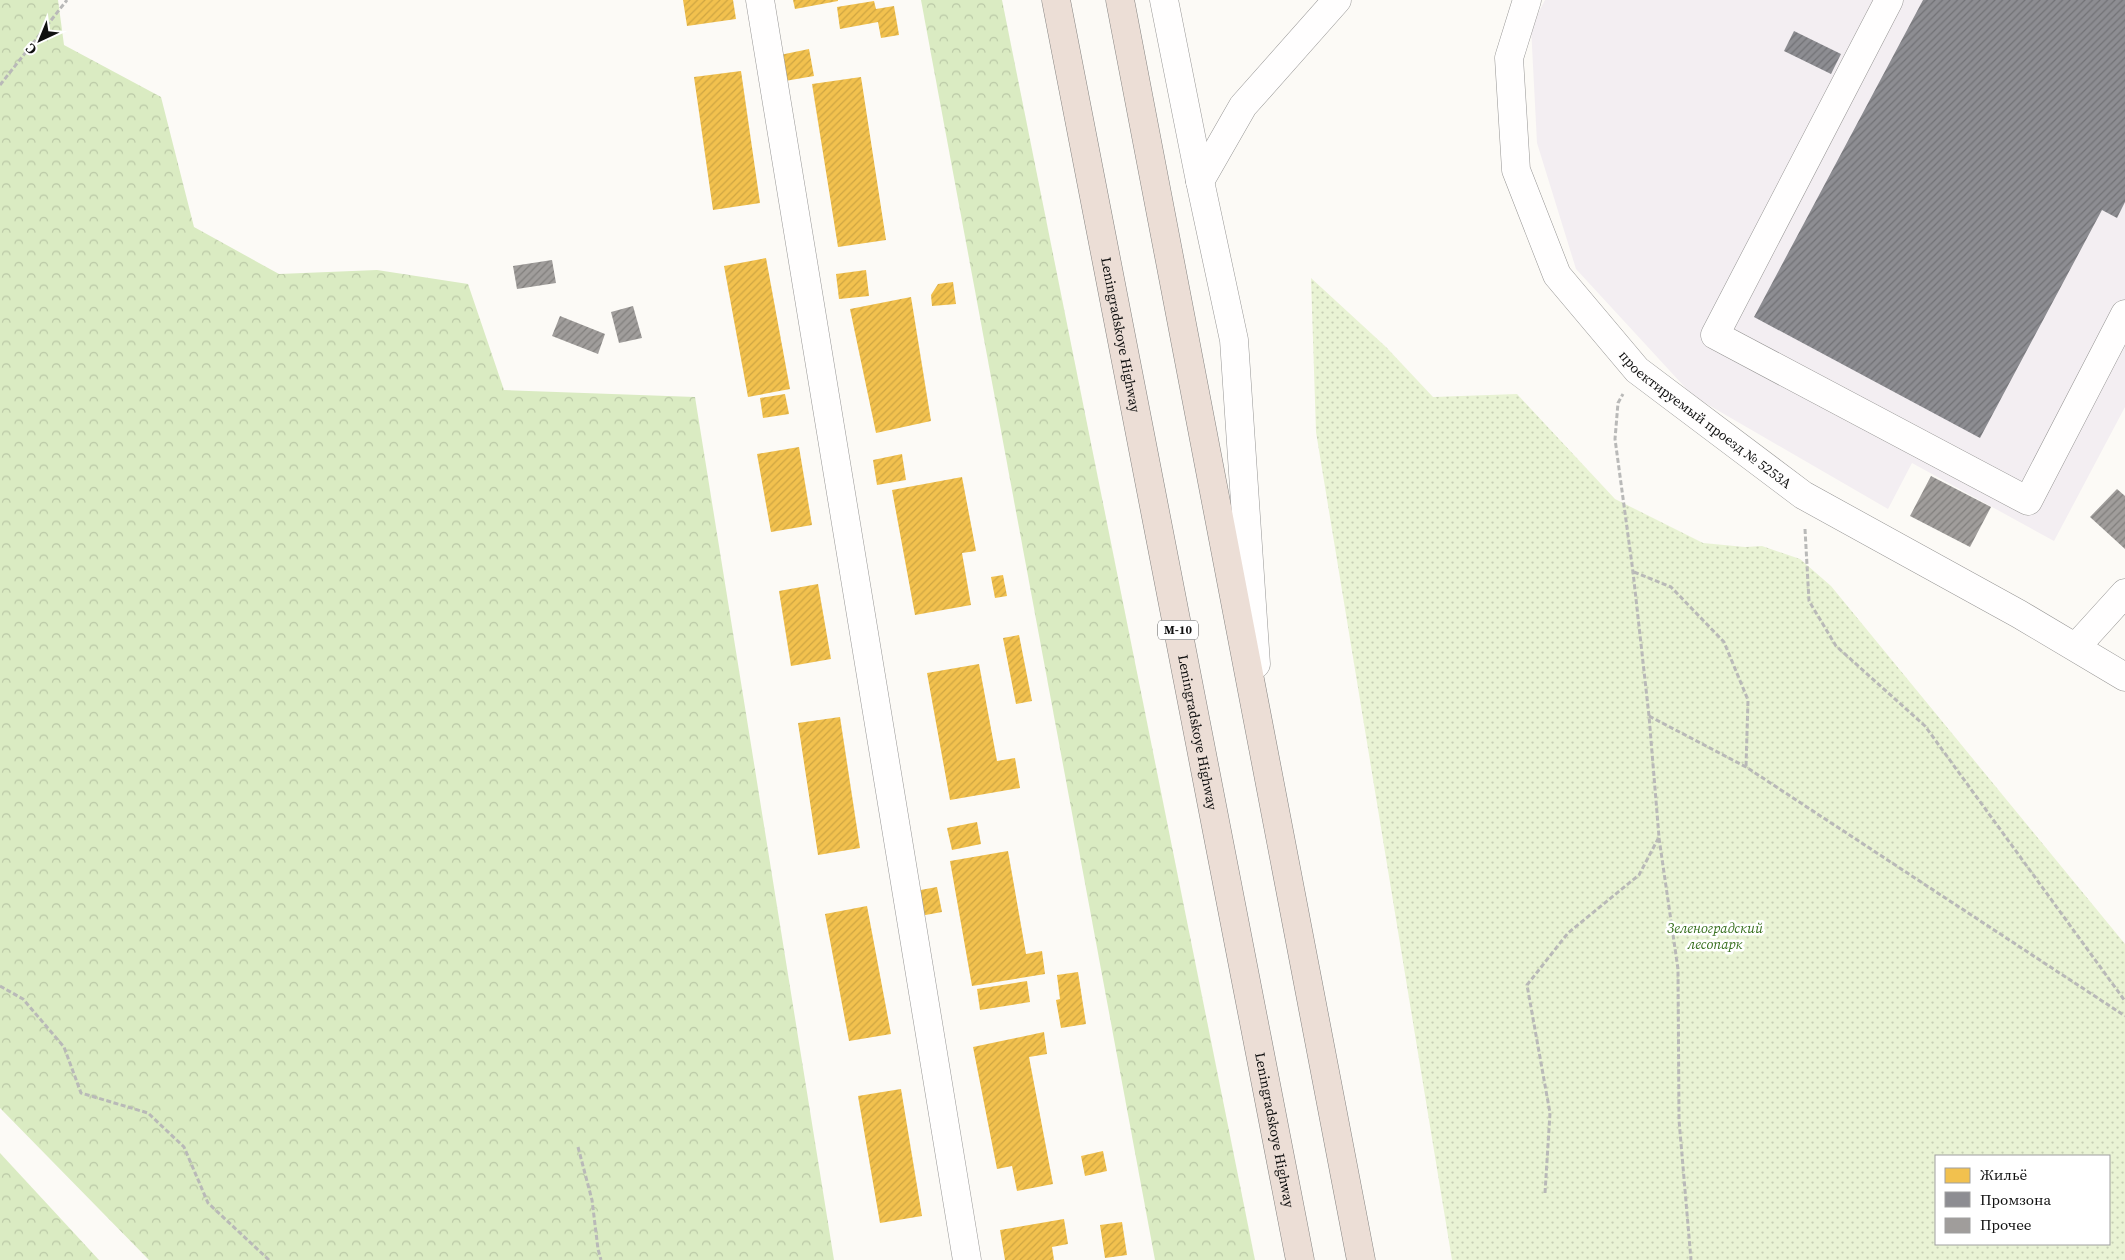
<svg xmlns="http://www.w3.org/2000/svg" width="2125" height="1260" font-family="'Source Serif 4',serif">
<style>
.industrial{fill:#f3eef2}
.forest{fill:url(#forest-crowns)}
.park{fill:url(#park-dots);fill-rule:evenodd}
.homes{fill:url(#homes-hatch)}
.industry{fill:url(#industry-hatch)}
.building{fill:url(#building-hatch)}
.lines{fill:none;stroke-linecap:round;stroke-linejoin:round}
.minor-casing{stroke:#969594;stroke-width:29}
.highway-casing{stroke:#848381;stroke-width:29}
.path{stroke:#b9b9b8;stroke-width:3;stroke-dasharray:5 2.5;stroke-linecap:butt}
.minor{stroke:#fffefe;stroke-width:28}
.highway{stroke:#ecded6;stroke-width:28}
.labels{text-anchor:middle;stroke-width:5;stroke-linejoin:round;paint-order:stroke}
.shield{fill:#fff;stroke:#585858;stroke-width:1}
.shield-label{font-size:12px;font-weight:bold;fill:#101010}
.street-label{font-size:14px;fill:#101010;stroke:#fff}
.park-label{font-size:14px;font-style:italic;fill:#346d1a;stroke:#fff}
</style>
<defs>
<pattern id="forest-crowns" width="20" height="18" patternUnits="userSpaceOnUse" patternTransform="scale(1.25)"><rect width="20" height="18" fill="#daebc2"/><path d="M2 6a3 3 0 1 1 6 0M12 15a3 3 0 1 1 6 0" fill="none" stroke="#bac8a6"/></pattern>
<pattern id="park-dots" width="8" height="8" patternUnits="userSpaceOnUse" patternTransform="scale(1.25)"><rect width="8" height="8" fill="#e9f3d4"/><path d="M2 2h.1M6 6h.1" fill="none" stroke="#c7cfb5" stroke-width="1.8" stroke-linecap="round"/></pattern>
<pattern id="homes-hatch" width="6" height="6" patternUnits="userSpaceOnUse" patternTransform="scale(1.25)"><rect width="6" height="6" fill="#f2c14e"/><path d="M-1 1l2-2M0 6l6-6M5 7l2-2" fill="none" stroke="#cea543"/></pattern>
<pattern id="industry-hatch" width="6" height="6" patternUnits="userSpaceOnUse" patternTransform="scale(1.25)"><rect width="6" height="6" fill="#8d8d92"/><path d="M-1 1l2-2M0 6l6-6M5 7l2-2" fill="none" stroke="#727276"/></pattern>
<pattern id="building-hatch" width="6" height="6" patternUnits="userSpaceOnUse" patternTransform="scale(1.25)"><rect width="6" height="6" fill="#a09d9b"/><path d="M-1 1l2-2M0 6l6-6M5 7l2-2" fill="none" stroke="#817f7d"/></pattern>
</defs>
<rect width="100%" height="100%" fill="#fcfaf6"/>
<path class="industrial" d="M1545,0H2125V407L2054,541L1912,463L1888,509L1693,396L1576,269L1537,143L1531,27Z"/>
<g class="forest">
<path d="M0,0H58L64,45L161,97L194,227L279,274L377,270L468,284L504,390L695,397L834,1260H149L0,1108Z"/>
<path d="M921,0H1002L1255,1260H1155Z"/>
<path d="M0,1153L99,1260H0Z"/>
</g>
<path class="park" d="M1311,278L1386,347L1433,397L1517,394L1615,499L1703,543L1745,547L1762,546L1800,559L1831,586L2125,944V1260H1452L1316,432ZM1936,1156H2109V1244H1936Z"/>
<g class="homes">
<path d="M683,0H733L736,19L687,26Z"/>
<path d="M793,0H838V1L795,9Z"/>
<path d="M874,1L876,9L894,6L899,35L881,38L878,22L840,29L837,7Z"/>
<path d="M809,49L814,76L785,81L780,55Z"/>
<path d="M741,71L760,203L713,210L694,77Z"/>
<path d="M861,77L886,240L838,247L812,84Z"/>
<path d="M766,258L790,389L748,397L724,266Z"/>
<path d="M866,270L869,296L839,299L836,274Z"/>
<path d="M953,282L956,304L932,306L931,295L938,284Z"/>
<path d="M911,297L931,421L876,433L850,309Z"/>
<path d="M785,394L789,414L763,418L760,398Z"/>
<path d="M799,447L812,525L771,532L757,454Z"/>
<path d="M902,454L906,480L877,485L873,460Z"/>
<path d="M962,477L976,551L962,553L971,605L915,615L892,490Z"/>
<path d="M1003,575L1007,596L995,598L991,577Z"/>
<path d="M818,584L831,659L791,666L779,591Z"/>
<path d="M1019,635L1032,701L1016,704L1003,638Z"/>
<path d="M979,664L997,761L1015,758L1020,788L950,800L927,673Z"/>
<path d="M840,717L860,848L818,855L798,723Z"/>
<path d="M977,822L981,844L952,850L947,828Z"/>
<path d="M1008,851L1026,954L1042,951L1045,974L972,986L950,861Z"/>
<path d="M937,887L942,912L920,916L915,891Z"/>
<path d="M867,906L891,1034L849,1041L825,914Z"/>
<path d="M1078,972L1086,1024L1061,1028L1056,1000L1060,999L1057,975Z"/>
<path d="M1027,981L1030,1002L980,1010L977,989Z"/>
<path d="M1044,1032L1047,1054L1029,1057L1053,1184L1017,1191L1012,1166L997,1169L973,1047Z"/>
<path d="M901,1089L922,1216L880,1223L858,1096Z"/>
<path d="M1103,1151L1107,1171L1085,1176L1081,1156Z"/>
<path d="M1064,1219L1068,1244L1052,1247L1054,1260H1005L1000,1230Z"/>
<path d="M1122,1222L1127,1255L1105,1258L1100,1225Z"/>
</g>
<g class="industry">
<path d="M1923,0H2125V202L2117,218L2102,210L1980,438L1754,317Z"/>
<path d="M1794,31L1841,54L1831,74L1784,51Z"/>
</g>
<g class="building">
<path d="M552,260L556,283L517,289L513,266Z"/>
<path d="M633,306L642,338L619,343L611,312Z"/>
<path d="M560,316L605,334L598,354L552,336Z"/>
<path d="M1931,476L1991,507L1970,547L1910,516Z"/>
<path d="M2117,489L2125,496V549L2090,517Z"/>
</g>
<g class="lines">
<defs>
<g id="minor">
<path d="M760,0L967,1260"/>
<path d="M1164,0L1200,181L1234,340L1256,664"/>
<path id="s1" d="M1527,0L1509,58L1516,170L1557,275L1637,370L1803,495L2019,614L2125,677"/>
<path d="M1889,0L1715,335L2028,501L2125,314"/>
<path d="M1200,181L1243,106L1337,0"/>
<path d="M2076,647L2125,593"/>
</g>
<g id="highway">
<path id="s2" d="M1056,0L1300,1260"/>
<path d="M1120,0L1361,1260"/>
</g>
</defs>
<use href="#minor" class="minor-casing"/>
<use href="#highway" class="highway-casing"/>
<g class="path">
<path d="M0,85L67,0"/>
<path d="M1805,529L1809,601L1836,646L1925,726L2125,1001"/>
<path d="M1634,572L1671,587L1724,642L1748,700L1746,767"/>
<path d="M1649,716L1746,767L2125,1016"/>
<path d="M1659,838L1678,969L1679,1120L1691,1260"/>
<path d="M0,986L23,999L64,1047L81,1093L148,1113L184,1147L208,1203L269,1260"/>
<path d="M578,1147L592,1200L598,1249L601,1260"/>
<path d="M1545,1193L1550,1113L1527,985L1568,933L1639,875L1659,837L1649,716L1633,572L1615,439L1618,403L1623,394"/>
</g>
<use href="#minor" class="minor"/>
<use href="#highway" class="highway"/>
</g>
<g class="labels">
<rect class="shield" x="1158" y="620.5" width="40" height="19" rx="4"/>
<g class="shield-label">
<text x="1178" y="634">М-10</text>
</g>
<g class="street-label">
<text dy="5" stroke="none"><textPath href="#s2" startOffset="341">Leningradskoye Highway</textPath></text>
<text dy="5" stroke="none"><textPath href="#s1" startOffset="494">проектируемый проезд № 5253А</textPath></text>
<text dy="5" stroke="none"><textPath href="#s2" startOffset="746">Leningradskoye Highway</textPath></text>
<text dy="5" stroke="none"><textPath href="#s2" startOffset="1151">Leningradskoye Highway</textPath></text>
</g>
<g class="park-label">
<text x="1715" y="933">Зеленоградский<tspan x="1715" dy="16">лесопарк</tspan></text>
</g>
</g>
<rect x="1935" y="1155" width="175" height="90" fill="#ffffff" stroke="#9f9f9f"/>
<rect x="1945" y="1168" width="25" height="15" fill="#f2c14e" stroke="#9f9f9f"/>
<text x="1980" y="1180" font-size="15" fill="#101010">Жильё</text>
<rect x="1945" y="1192" width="25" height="15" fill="#8d8d92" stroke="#9f9f9f"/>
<text x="1980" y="1205" font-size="15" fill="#101010">Промзона</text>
<rect x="1945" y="1218" width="25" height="15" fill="#a09d9b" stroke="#9f9f9f"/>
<text x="1980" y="1230" font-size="15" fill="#101010">Прочее</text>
<g transform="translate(40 40) rotate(224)" stroke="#ffffff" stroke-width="4" paint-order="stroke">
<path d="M0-4L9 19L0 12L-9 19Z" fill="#101010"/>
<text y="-8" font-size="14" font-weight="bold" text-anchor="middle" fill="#101010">С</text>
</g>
</svg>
